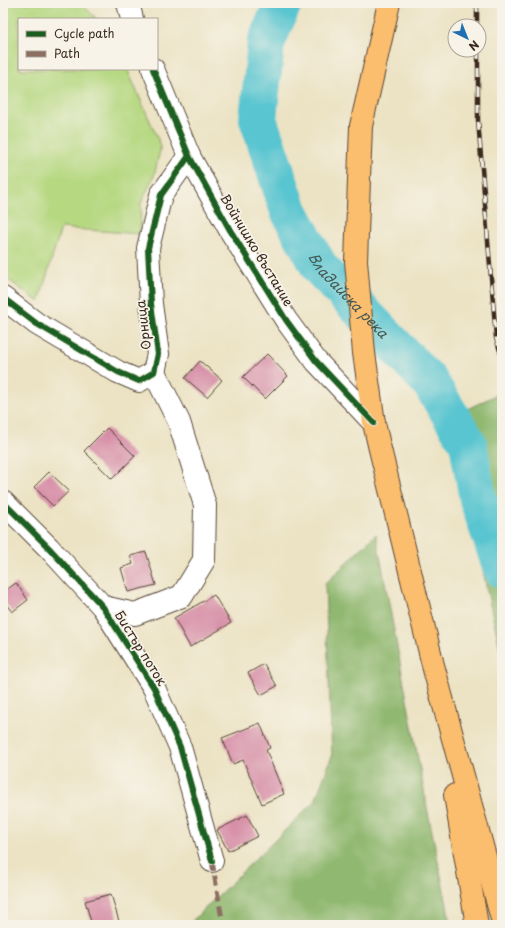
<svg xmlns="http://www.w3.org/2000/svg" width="505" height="928" font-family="'Playpen Sans',sans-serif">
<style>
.green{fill:#b6d881;stroke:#788150}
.forest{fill:#90b86f;stroke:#667146}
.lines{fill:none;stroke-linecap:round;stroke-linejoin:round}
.river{stroke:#59c5d0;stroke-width:38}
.building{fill:#d68ca6}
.minor-casing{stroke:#564637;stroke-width:24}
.tertiary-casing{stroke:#564637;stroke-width:24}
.trunk-casing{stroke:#564637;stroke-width:24}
.minor{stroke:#fff;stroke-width:22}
.tertiary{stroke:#fff;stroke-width:22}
.trunk{stroke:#fbbd6e;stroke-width:22}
.rail-casing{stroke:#3b2a1e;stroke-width:4.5}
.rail{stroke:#f7f3e8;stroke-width:3;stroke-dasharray:9;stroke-linecap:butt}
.quiet{stroke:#8d6e63;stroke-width:5;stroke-dasharray:10 5;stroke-linecap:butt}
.cycleway-casing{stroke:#f7f3e8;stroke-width:8}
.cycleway{stroke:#1b5e20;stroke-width:6}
.labels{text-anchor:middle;stroke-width:3.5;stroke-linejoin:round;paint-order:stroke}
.street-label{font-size:13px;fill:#3b2a1e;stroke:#f7f3e8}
.water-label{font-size:14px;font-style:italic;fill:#445853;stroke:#f7f3e8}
</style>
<rect width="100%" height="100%" fill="#f7f3e8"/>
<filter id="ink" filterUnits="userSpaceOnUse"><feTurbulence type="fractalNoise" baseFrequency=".025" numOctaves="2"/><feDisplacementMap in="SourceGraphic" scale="8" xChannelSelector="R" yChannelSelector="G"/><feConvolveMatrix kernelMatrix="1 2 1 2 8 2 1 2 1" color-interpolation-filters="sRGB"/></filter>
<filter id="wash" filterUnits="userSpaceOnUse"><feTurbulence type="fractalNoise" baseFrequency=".012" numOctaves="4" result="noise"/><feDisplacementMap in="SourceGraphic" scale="16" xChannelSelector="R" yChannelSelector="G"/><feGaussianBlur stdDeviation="0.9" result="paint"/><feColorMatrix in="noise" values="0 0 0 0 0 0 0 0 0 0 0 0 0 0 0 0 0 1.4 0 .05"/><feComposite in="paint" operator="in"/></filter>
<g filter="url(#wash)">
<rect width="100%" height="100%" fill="#ece3c4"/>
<path class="green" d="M3,3H81L97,19H19V69H127L161,146L154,176L141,203L140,234L61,228L39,302L3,276Z"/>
<g class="forest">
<path d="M502,392V658L487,591L453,416Z"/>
<path d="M376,534L428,812L451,925H188L315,801L332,756L325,584Z"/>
</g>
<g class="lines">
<path class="river" id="s1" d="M283,3L266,43L258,119L289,211L320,268L429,381L468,443L478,499L502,569"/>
</g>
<g id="blocks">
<g class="building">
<path d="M267,354L288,376L265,399L243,377Z"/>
<path d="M200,361L222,380L207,397L185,378Z"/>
<path d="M107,428L135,456L112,479L84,451Z"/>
<path d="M49,472L69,491L53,506L34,487Z"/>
<path d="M146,552L156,585L128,592L121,568L133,564L130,556Z"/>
<path d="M16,583L28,600L12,612L3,600V592Z"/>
<path d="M214,595L231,623L190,647L174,618Z"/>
<path d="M264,664L277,686L261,695L248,673Z"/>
<path d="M260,723L270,748L266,750L284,794L262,804L243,760L233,764L222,738Z"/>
<path d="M247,815L258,836L228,851L217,830Z"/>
<path d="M111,894L120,925H92L85,901Z"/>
</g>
</g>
</g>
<g filter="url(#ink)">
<use href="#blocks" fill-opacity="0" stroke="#564637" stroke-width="1"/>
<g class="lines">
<defs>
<g id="minor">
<path d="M3,298L37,324L118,372L139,381L154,372L158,354L151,304L148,248L161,195L189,156"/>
<path d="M3,502L49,548L103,607L154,688L180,747L212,861"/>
<path d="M103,607L135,614L182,596L204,560L205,505L179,422L154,372"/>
</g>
<g id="tertiary">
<path d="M128,3L132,19"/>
<path d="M153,69L189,156L230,230L286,320L316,361L374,423"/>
</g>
<g id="trunk">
<path d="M389,3L361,126L356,261L364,353L374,423L379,445L434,669L502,919"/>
<path d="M455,795L477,925"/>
</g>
</defs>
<use href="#minor" class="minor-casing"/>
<use href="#tertiary" class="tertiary-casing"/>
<use href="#trunk" class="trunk-casing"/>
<use href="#minor" class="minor"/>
<use href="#tertiary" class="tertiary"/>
<use href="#trunk" class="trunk"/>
<defs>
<g id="rail">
<path d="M477,3V26"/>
<path d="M478,50V120L496,338L502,357"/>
</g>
</defs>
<use href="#rail" class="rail-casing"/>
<use href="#rail" class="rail"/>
<path class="quiet" d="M212,861L223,925"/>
<defs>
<g id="cycleway">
<path d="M153,69L189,156L230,230L286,320L316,361L374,423"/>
<path d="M3,298L37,324L118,372L139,381L154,372L158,354L151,304L148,248L161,195L189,156"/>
<path d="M3,502L49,548L103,607L154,688L180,747L212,861"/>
</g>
</defs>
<use href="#cycleway" class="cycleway-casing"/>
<use href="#cycleway" class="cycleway"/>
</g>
</g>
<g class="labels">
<g class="street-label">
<text transform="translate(257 250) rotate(59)" y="5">Войнишко въстание</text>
<text transform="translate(143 325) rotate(-97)" y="5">Орница</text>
<text transform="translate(141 648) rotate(58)" y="5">Бистър поток</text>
</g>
<g class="water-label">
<text dy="5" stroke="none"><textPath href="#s1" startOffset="321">Владайска река</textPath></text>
</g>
</g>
<rect width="505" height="928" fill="none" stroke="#f7f3e8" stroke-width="16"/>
<rect x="18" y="18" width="140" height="52" fill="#f7f3e8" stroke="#aca397"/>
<rect x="26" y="31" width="20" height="6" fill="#1b5e20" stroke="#aca397"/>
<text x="54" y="38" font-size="12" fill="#3b2a1e">Cycle path</text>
<rect x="26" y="51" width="20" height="6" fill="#8d6e63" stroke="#aca397"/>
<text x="54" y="58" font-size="12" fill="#3b2a1e">Path</text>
<g transform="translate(467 38) rotate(137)"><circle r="19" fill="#f7f3e8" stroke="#aca397"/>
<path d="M0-3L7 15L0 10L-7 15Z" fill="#1f6fb2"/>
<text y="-6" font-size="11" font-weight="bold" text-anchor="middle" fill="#3b2a1e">N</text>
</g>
</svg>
